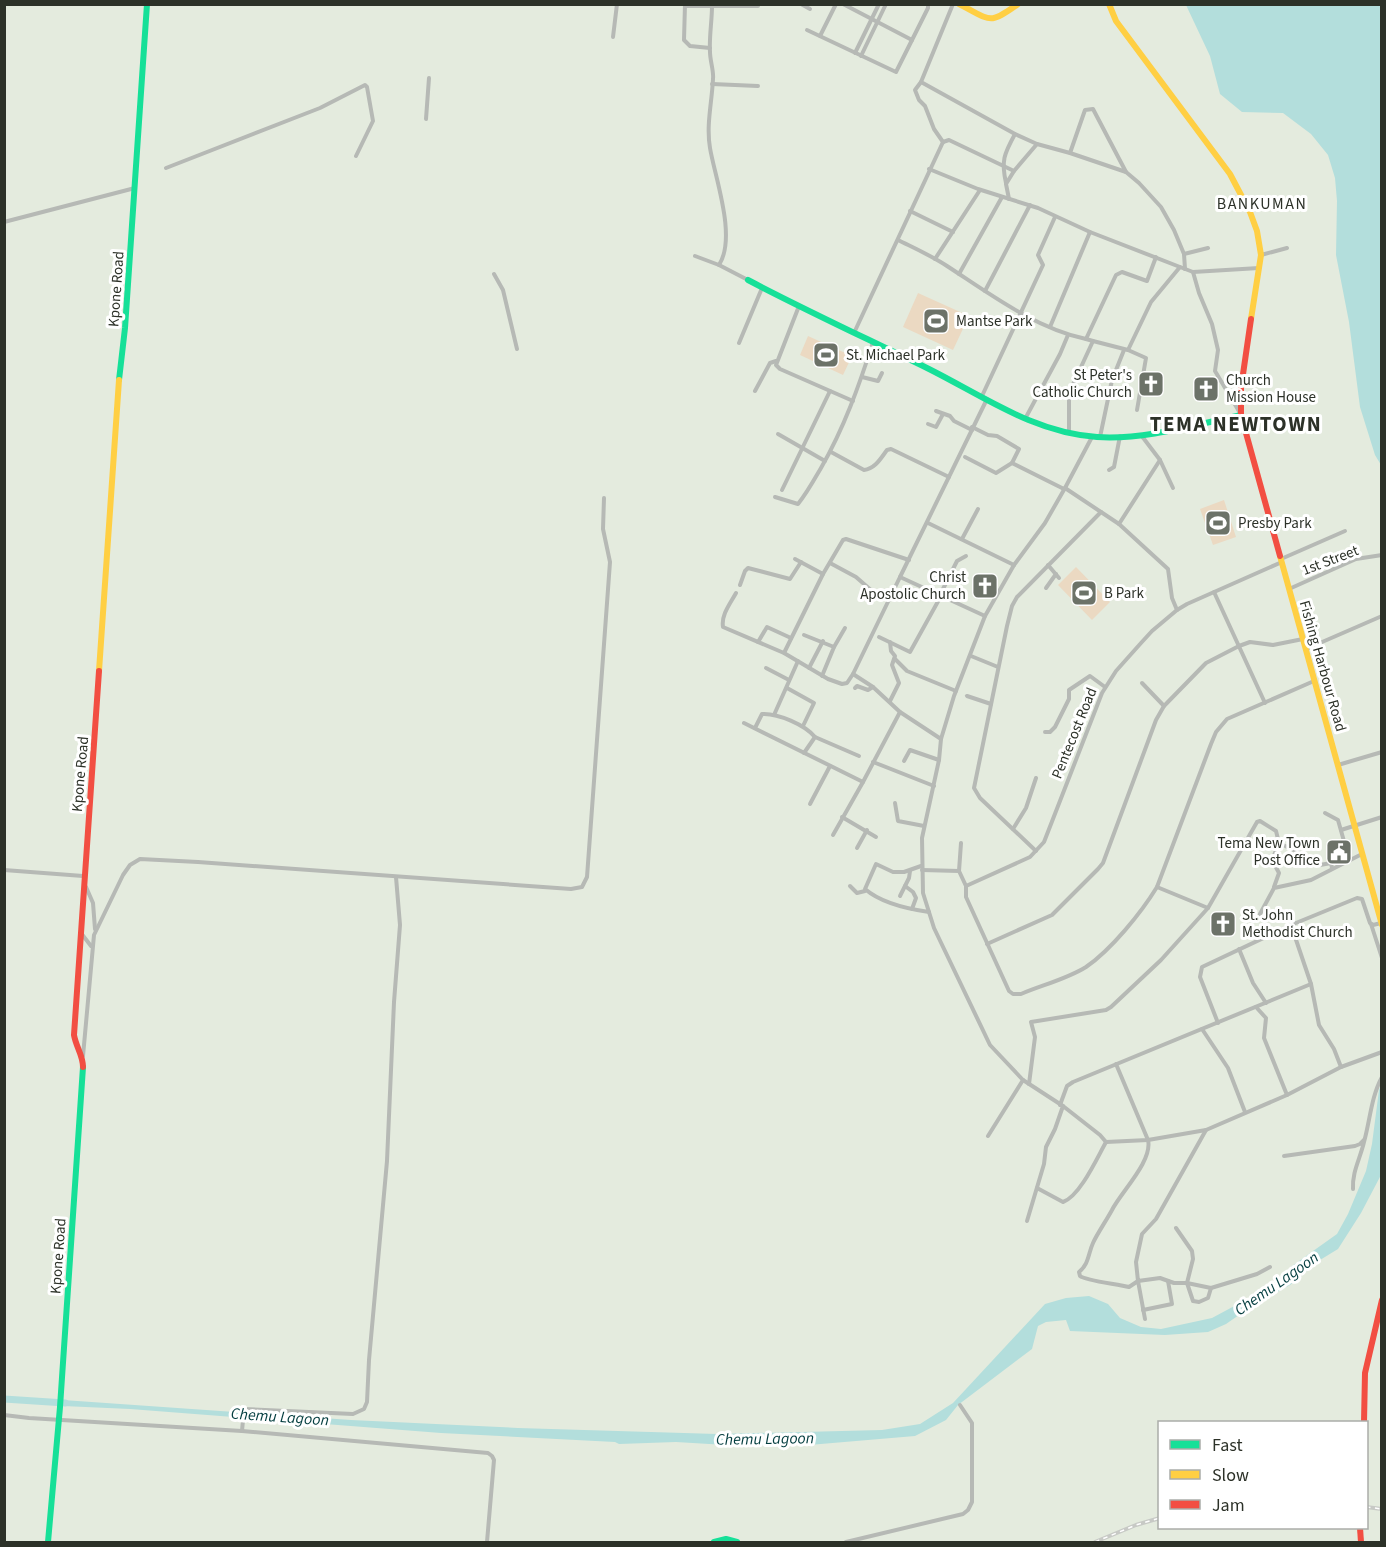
<svg xmlns="http://www.w3.org/2000/svg" width="1386" height="1547" font-family="'Source Sans 3',sans-serif">
<style>
.green{fill:#ebd9c2}
.water{fill:#b3dedc}
.lines{fill:none;stroke-linecap:round;stroke-linejoin:round}
.river{stroke:#b3dedc;stroke-width:7}
.street{stroke:#b6b9b5;stroke-width:4}
.fast{stroke:#16e098;stroke-width:6}
.slow{stroke:#ffcf43;stroke-width:6}
.jam{stroke:#f24e42;stroke-width:6}
.rail-casing{stroke:#c7c9c5;stroke-width:4}
.rail{stroke:#fff;stroke-width:1.5;stroke-dasharray:4.5;stroke-linecap:butt}
.labels{text-anchor:middle;stroke-width:6;stroke-linejoin:round;paint-order:stroke}
.street-label{font-size:15px;fill:#2c3128;stroke:#fff}
.poi-label{font-size:15px;fill:#2c3128;stroke:#fff;text-anchor:start}
.neighbourhood-label{font-size:16px;letter-spacing:1.5px;fill:#2c3128;stroke:#fff}
.water-label{font-size:16px;font-style:italic;fill:#033d3f;stroke:#fff}
.district-label{font-size:21px;font-weight:bold;letter-spacing:1.5px;fill:#2c3128;stroke:#fff}
</style>
<rect width="100%" height="100%" fill="#e4ebde"/>
<g class="green">
<path d="M918,293L969,316L953,350L903,327Z"/>
<path d="M808,336L852,356L843,375L800,355Z"/>
<path d="M1224,500L1236,537L1213,545L1200,509Z"/>
<path d="M1076,567L1110,602L1092,620L1058,585Z"/>
</g>
<g class="water">
<path d="M1186,5H1381V465L1375,455L1360,407L1349,322L1336,255L1337,201L1335,178L1328,155L1311,134L1283,113L1242,112L1220,94L1210,56Z"/>
<path d="M1381,1085V1175L1361,1213L1338,1249L1320,1260L1290,1285L1252,1306L1226,1324L1208,1332L1165,1335L1070,1331L1066,1320L1046,1322L1038,1326L1032,1349L958,1405L946,1420L915,1436L809,1445H726L676,1442L619,1444L615,1442L441,1433L130,1409L63,1406V1400L351,1420L518,1428L717,1434L882,1430L920,1424L953,1403L1045,1304L1066,1298L1089,1296L1108,1304L1120,1318L1141,1327L1161,1329L1212,1318L1253,1296L1281,1277L1292,1266L1337,1234L1348,1214L1366,1171L1372,1144L1379,1090Z"/>
</g>
<g class="lines">
<path class="river" d="M4,1399L65,1403"/>
<g class="street">
<path d="M685,4L684,40L690,46L710,48"/>
<path d="M801,4L810,9"/>
<path d="M843,4L912,40"/>
<path d="M953,4L921,82L1015,134L1037,144"/>
<path d="M686,6H758"/>
<path d="M712,6C712,21 709,37 710,52C710,61 714,71 713,79C712,102 706,125 710,148C715,178 737,237 719,265"/>
<path d="M807,30L896,72L928,8V4"/>
<path d="M820,36L836,4"/>
<path d="M613,37L617,4"/>
<path d="M855,53L879,4"/>
<path d="M861,56L886,4"/>
<path d="M921,82L915,90L919,100L925,106L934,129L943,142"/>
<path d="M712,84L758,86"/>
<path d="M426,119L429,78"/>
<path d="M943,142L949,140L1014,171"/>
<path d="M1070,153L1085,110L1093,109L1126,172"/>
<path d="M166,168L320,108L365,85L367,87L373,121L356,156"/>
<path d="M929,169L978,189L1038,208L1090,232L1180,267"/>
<path d="M1006,183C1001,161 1004,154 1015,134"/>
<path d="M1009,199L1006,184L1014,171L1037,144L1070,153L1126,172L1139,183L1161,207L1174,230L1184,254L1185,269"/>
<path d="M910,211L953,232"/>
<path d="M4,222L135,188"/>
<path d="M898,240C914,248 932,256 947,266C990,294 1035,328 1086,339"/>
<path d="M1184,254L1208,248"/>
<path d="M1261,255L1287,248"/>
<path d="M695,256L719,265L748,280"/>
<path d="M935,259L980,190"/>
<path d="M1193,272L1199,293L1212,324L1218,350L1215,371L1240,413"/>
<path d="M494,274L503,290L517,349"/>
<path d="M959,274L1002,197"/>
<path d="M985,291L1030,205"/>
<path d="M799,306L776,365L780,369L853,401"/>
<path d="M1050,327L1090,232"/>
<path d="M854,333L943,142"/>
<path d="M1093,341L1128,350L1146,358L1137,410"/>
<path d="M739,343L762,288"/>
<path d="M1128,350L1151,302L1180,267L1193,272L1259,268"/>
<path d="M862,377L878,381L882,373"/>
<path d="M755,391L770,363L776,361"/>
<path d="M982,396L1043,265L1038,255L1055,217"/>
<path d="M936,411L950,416L954,421L972,430"/>
<path d="M1025,419L1060,354L1068,335"/>
<path d="M928,424L936,427L943,414"/>
<path d="M972,427L988,435L997,436L1019,449L1012,463L1064,489"/>
<path d="M1069,433V393L1093,341L1086,339L1116,275L1122,272L1147,281L1156,257"/>
<path d="M778,434L825,461"/>
<path d="M1141,435L1160,460L1173,488"/>
<path d="M1100,437L1112,380L1124,350"/>
<path d="M831,452L864,470C875,469 881,458 887,450L891,449L949,477"/>
<path d="M965,457L996,473L1012,463"/>
<path d="M1109,470L1114,467L1120,436"/>
<path d="M1065,488L1092,437"/>
<path d="M782,490L830,391"/>
<path d="M775,497L798,504C807,493 814,480 821,468C844,428 859,386 873,342"/>
<path d="M1101,512L1065,488L1045,523L1014,565L985,616L954,696L941,739L939,760L922,838L923,893L934,928L990,1045L1023,1080L1063,1106L1100,1135L1106,1142L1148,1140L1206,1130L1287,1095L1341,1067L1382,1052"/>
<path d="M928,523L1014,565"/>
<path d="M1119,524L1160,460"/>
<path d="M962,539L978,509"/>
<path d="M795,559L823,574"/>
<path d="M1281,559L1345,531"/>
<path d="M830,563L856,577L872,591L889,600"/>
<path d="M1048,565L1059,578"/>
<path d="M740,585L745,571L748,568L790,579L801,562"/>
<path d="M1046,588L1056,574"/>
<path d="M1289,589L1356,559L1382,555"/>
<path d="M1214,592L1265,703"/>
<path d="M736,593C730,604 721,615 723,627L784,653L828,679L842,684L847,683L853,674L900,577"/>
<path d="M940,595L957,561L966,556"/>
<path d="M985,616L900,577L987,399"/>
<path d="M804,635L834,647L822,676"/>
<path d="M879,637L910,652L941,596"/>
<path d="M758,642L767,627L791,638"/>
<path d="M890,642L891,651L895,656L892,665L899,683L890,701"/>
<path d="M834,647L845,628"/>
<path d="M1306,649L1382,616"/>
<path d="M784,653L823,574L843,540L846,539L909,560"/>
<path d="M971,656L998,667"/>
<path d="M895,659L907,671L956,691"/>
<path d="M766,668L789,680"/>
<path d="M809,668L823,641"/>
<path d="M853,674L873,687L900,712"/>
<path d="M1142,683L1164,706"/>
<path d="M787,688L814,703L803,726"/>
<path d="M855,688L857,686L868,690L873,687"/>
<path d="M967,696L991,704"/>
<path d="M774,715L798,661"/>
<path d="M744,723L863,782L900,712L941,739"/>
<path d="M755,728L762,714C778,713 805,725 815,737"/>
<path d="M1045,732H1050L1055,727L1069,699V690L1090,676L1105,687"/>
<path d="M804,753L815,737L859,756"/>
<path d="M904,761L910,750L939,760"/>
<path d="M873,762L934,786"/>
<path d="M1338,765L1382,752"/>
<path d="M895,803L898,821L924,826"/>
<path d="M810,804L830,766"/>
<path d="M1325,813L1338,820L1349,859"/>
<path d="M842,817L876,837"/>
<path d="M1013,829L1026,808L1036,778"/>
<path d="M1341,830L1382,817"/>
<path d="M833,835L863,782"/>
<path d="M961,843L959,871L966,886V897L1009,991L1013,994H1021C1042,985 1067,979 1086,967C1111,950 1141,913 1157,887L1211,744L1216,732L1227,719L1314,681"/>
<path d="M857,848L867,830"/>
<path d="M1036,851L980,798L974,788L1007,626L1012,606L1017,597L1101,512L1119,524L1168,569L1172,598L1177,610"/>
<path d="M921,866L904,872H893L876,864L865,889C881,903 908,909 929,912"/>
<path d="M4,870L83,876"/>
<path d="M922,870L959,871"/>
<path d="M850,886L857,893L865,891"/>
<path d="M905,886L913,892L916,898L912,909"/>
<path d="M966,886L1030,857L1044,842L1102,693L1116,671L1141,643L1152,631L1177,610L1187,604L1282,562"/>
<path d="M86,887L93,903L95,929"/>
<path d="M1157,887L1208,908L1257,822L1260,821L1276,831L1279,843L1314,860L1320,865L1331,863L1332,868"/>
<path d="M1274,887L1279,873L1272,860L1279,843"/>
<path d="M900,896L909,878L910,871"/>
<path d="M1260,914L1274,888L1311,880L1362,854"/>
<path d="M1371,924L1382,958"/>
<path d="M81,933L91,946"/>
<path d="M987,944L1052,915L1098,869L1103,863L1156,720L1164,706L1206,663L1239,646L1250,642L1273,645L1303,639"/>
<path d="M1239,949L1253,983L1266,1003"/>
<path d="M1311,984L1291,925L1357,898L1362,899L1370,923L1373,925L1381,923"/>
<path d="M1256,1007L1266,1018L1264,1038L1287,1095"/>
<path d="M1218,1023L1200,977L1202,967L1291,925"/>
<path d="M1202,1029L1228,1068L1245,1112"/>
<path d="M83,1056L94,935L123,875L130,865L140,859L198,862L571,889L582,887L587,877L610,562L603,529L604,498"/>
<path d="M1116,1064L1148,1140C1153,1161 1121,1192 1112,1210C1106,1221 1097,1234 1093,1243C1088,1254 1089,1264 1079,1272L1080,1276C1086,1281 1118,1284 1129,1287L1138,1281L1145,1319"/>
<path d="M1029,1084L1035,1037L1031,1022L1106,1010L1111,1007L1161,960L1208,908"/>
<path d="M1060,1105L1067,1086L1073,1082L1311,984L1319,1025L1334,1049L1341,1067"/>
<path d="M1206,1130L1156,1219L1142,1234L1136,1262L1138,1281L1160,1278L1174,1283H1187L1211,1288L1257,1274L1270,1267"/>
<path d="M988,1136L1023,1080"/>
<path d="M1284,1156L1355,1146L1360,1144L1364,1140"/>
<path d="M1037,1188L1063,1202C1080,1196 1097,1158 1106,1142"/>
<path d="M1353,1189C1352,1172 1360,1159 1364,1142C1370,1121 1371,1097 1382,1077"/>
<path d="M1027,1221L1044,1164L1046,1147L1055,1129L1063,1106"/>
<path d="M1176,1228L1192,1251L1193,1259L1187,1283L1193,1301L1199,1302L1208,1298L1211,1288"/>
<path d="M1143,1310L1172,1304L1168,1281"/>
<path d="M4,1415L29,1418L242,1431L488,1453L492,1456L494,1460L487,1542"/>
<path d="M242,1431L244,1409L353,1414L364,1409L367,1402L369,1360L387,1161L394,1002L400,925L396,877"/>
<path d="M846,1542L963,1514L968,1510L972,1502V1423L960,1405"/>
</g>
<g class="fast">
<path d="M748,280C807,311 868,339 929,369C983,396 1034,433 1097,437C1145,440 1194,425 1241,415"/>
<path d="M119,380L125,328L147,4"/>
<path d="M48,1542L60,1407L83,1067"/>
<path d="M714,1542L726,1539L737,1542"/>
</g>
<g class="slow">
<path d="M959,4C991,20 988,26 1018,4"/>
<path d="M1109,4L1116,21L1230,174L1250,212L1257,231L1261,255L1251,319"/>
<path d="M1280,556L1382,925"/>
<path d="M99,671L119,380"/>
</g>
<g class="jam">
<path d="M1251,319L1241,388V415L1280,556"/>
<path d="M83,1067C83,1055 76,1047 74,1035L99,671"/>
<path d="M1364,1422L1365,1373L1382,1300"/>
<path d="M1360,1528L1361,1542"/>
</g>
<defs>
<g id="rail">
<path d="M1366,1507L1382,1509"/>
<path d="M1095,1542L1136,1525L1160,1518"/>
</g>
</defs>
<use href="#rail" class="rail-casing"/>
<use href="#rail" class="rail"/>
</g>
<defs>
<symbol id="stadium-square" viewBox="-11 -11 22 22"><rect x="-9" y="-9" width="18" height="18" rx="4" fill="#6c7268" stroke="#fff"/><path d="M0-5a6.5 5 0 1 0 0 10a6.5 5 0 1 0 0-10ZM-3.5-1.8h7v3.6h-7Z" fill="#fff"/></symbol>
<symbol id="church-square" viewBox="-11 -11 22 22"><rect x="-9" y="-9" width="18" height="18" rx="4" fill="#6c7268" stroke="#fff"/><path d="M-1.2-6h2.4v3.5h3.3v2.4h-3.3V6h-2.4V-.1h-3.3v-2.4h3.3Z" fill="#fff"/></symbol>
<symbol id="civic-square" viewBox="-11 -11 22 22"><rect x="-9" y="-9" width="18" height="18" rx="4" fill="#6c7268" stroke="#fff"/><path d="M-.6-6.5H3V-4.5H.6V-3L4-1V1h2V6H-6V1h2V-1L-.6-3ZM-1.2 2.5V6h2.4V2.5Z" fill="#fff"/></symbol>
</defs>
<g fill-rule="evenodd">
<use href="#stadium-square" x="921" y="306" width="30" height="30"/>
<use href="#stadium-square" x="811" y="340" width="30" height="30"/>
<use href="#church-square" x="1136" y="369" width="30" height="30"/>
<use href="#church-square" x="1191" y="374" width="30" height="30"/>
<use href="#stadium-square" x="1203" y="508" width="30" height="30"/>
<use href="#church-square" x="970" y="571" width="30" height="30"/>
<use href="#stadium-square" x="1069" y="578" width="30" height="30"/>
<use href="#civic-square" x="1324" y="837" width="30" height="30"/>
<use href="#church-square" x="1208" y="909" width="30" height="30"/>
</g>
<g class="labels">
<g class="street-label">
<text transform="translate(116 289) rotate(-86)" y="5">Kpone Road</text>
<text transform="translate(1330 560) rotate(-21)" y="5">1st Street</text>
<text transform="translate(1323 666) rotate(74)" y="5">Fishing Harbour Road</text>
<text transform="translate(1074 733) rotate(-68)" y="5">Pentecost Road</text>
<text transform="translate(80 774) rotate(-85)" y="5">Kpone Road</text>
<text transform="translate(58 1256) rotate(-86)" y="5">Kpone Road</text>
</g>
<g class="poi-label">
<text x="956" y="326">Mantse Park</text>
<text x="846" y="360">St. Michael Park</text>
<text x="1132" y="380" text-anchor="end">St Peter's<tspan x="1132" dy="17">Catholic Church</tspan></text>
<text x="1226" y="385">Church<tspan x="1226" dy="17">Mission House</tspan></text>
<text x="1238" y="528">Presby Park</text>
<text x="966" y="582" text-anchor="end">Christ<tspan x="966" dy="17">Apostolic Church</tspan></text>
<text x="1104" y="598">B Park</text>
<text x="1320" y="848" text-anchor="end">Tema New Town<tspan x="1320" dy="17">Post Office</tspan></text>
<text x="1242" y="920">St. John<tspan x="1242" dy="17">Methodist Church</tspan></text>
</g>
<g class="neighbourhood-label">
<text x="1262" y="209">BANKUMAN</text>
</g>
<g class="water-label">
<text transform="translate(1276 1283) rotate(-35)" y="6">Chemu Lagoon</text>
<text transform="translate(280 1416) rotate(4)" y="6">Chemu Lagoon</text>
<text transform="translate(765 1438) rotate(-1)" y="6">Chemu Lagoon</text>
</g>
<g class="district-label">
<text x="1236" y="431">TEMA NEWTOWN</text>
</g>
</g>
<rect width="1386" height="1547" fill="none" stroke="#2c3128" stroke-width="12"/>
<rect x="1158" y="1421" width="210" height="108" fill="#ffffff" stroke="#abada9" stroke-width="1.5"/>
<rect x="1170" y="1440" width="30" height="9" fill="#16e098" stroke="#abada9" stroke-width="1.5"/>
<text x="1212" y="1451" font-size="18" fill="#2c3128">Fast</text>
<rect x="1170" y="1470" width="30" height="9" fill="#ffcf43" stroke="#abada9" stroke-width="1.5"/>
<text x="1212" y="1481" font-size="18" fill="#2c3128">Slow</text>
<rect x="1170" y="1500" width="30" height="9" fill="#f24e42" stroke="#abada9" stroke-width="1.5"/>
<text x="1212" y="1511" font-size="18" fill="#2c3128">Jam</text>
</svg>
